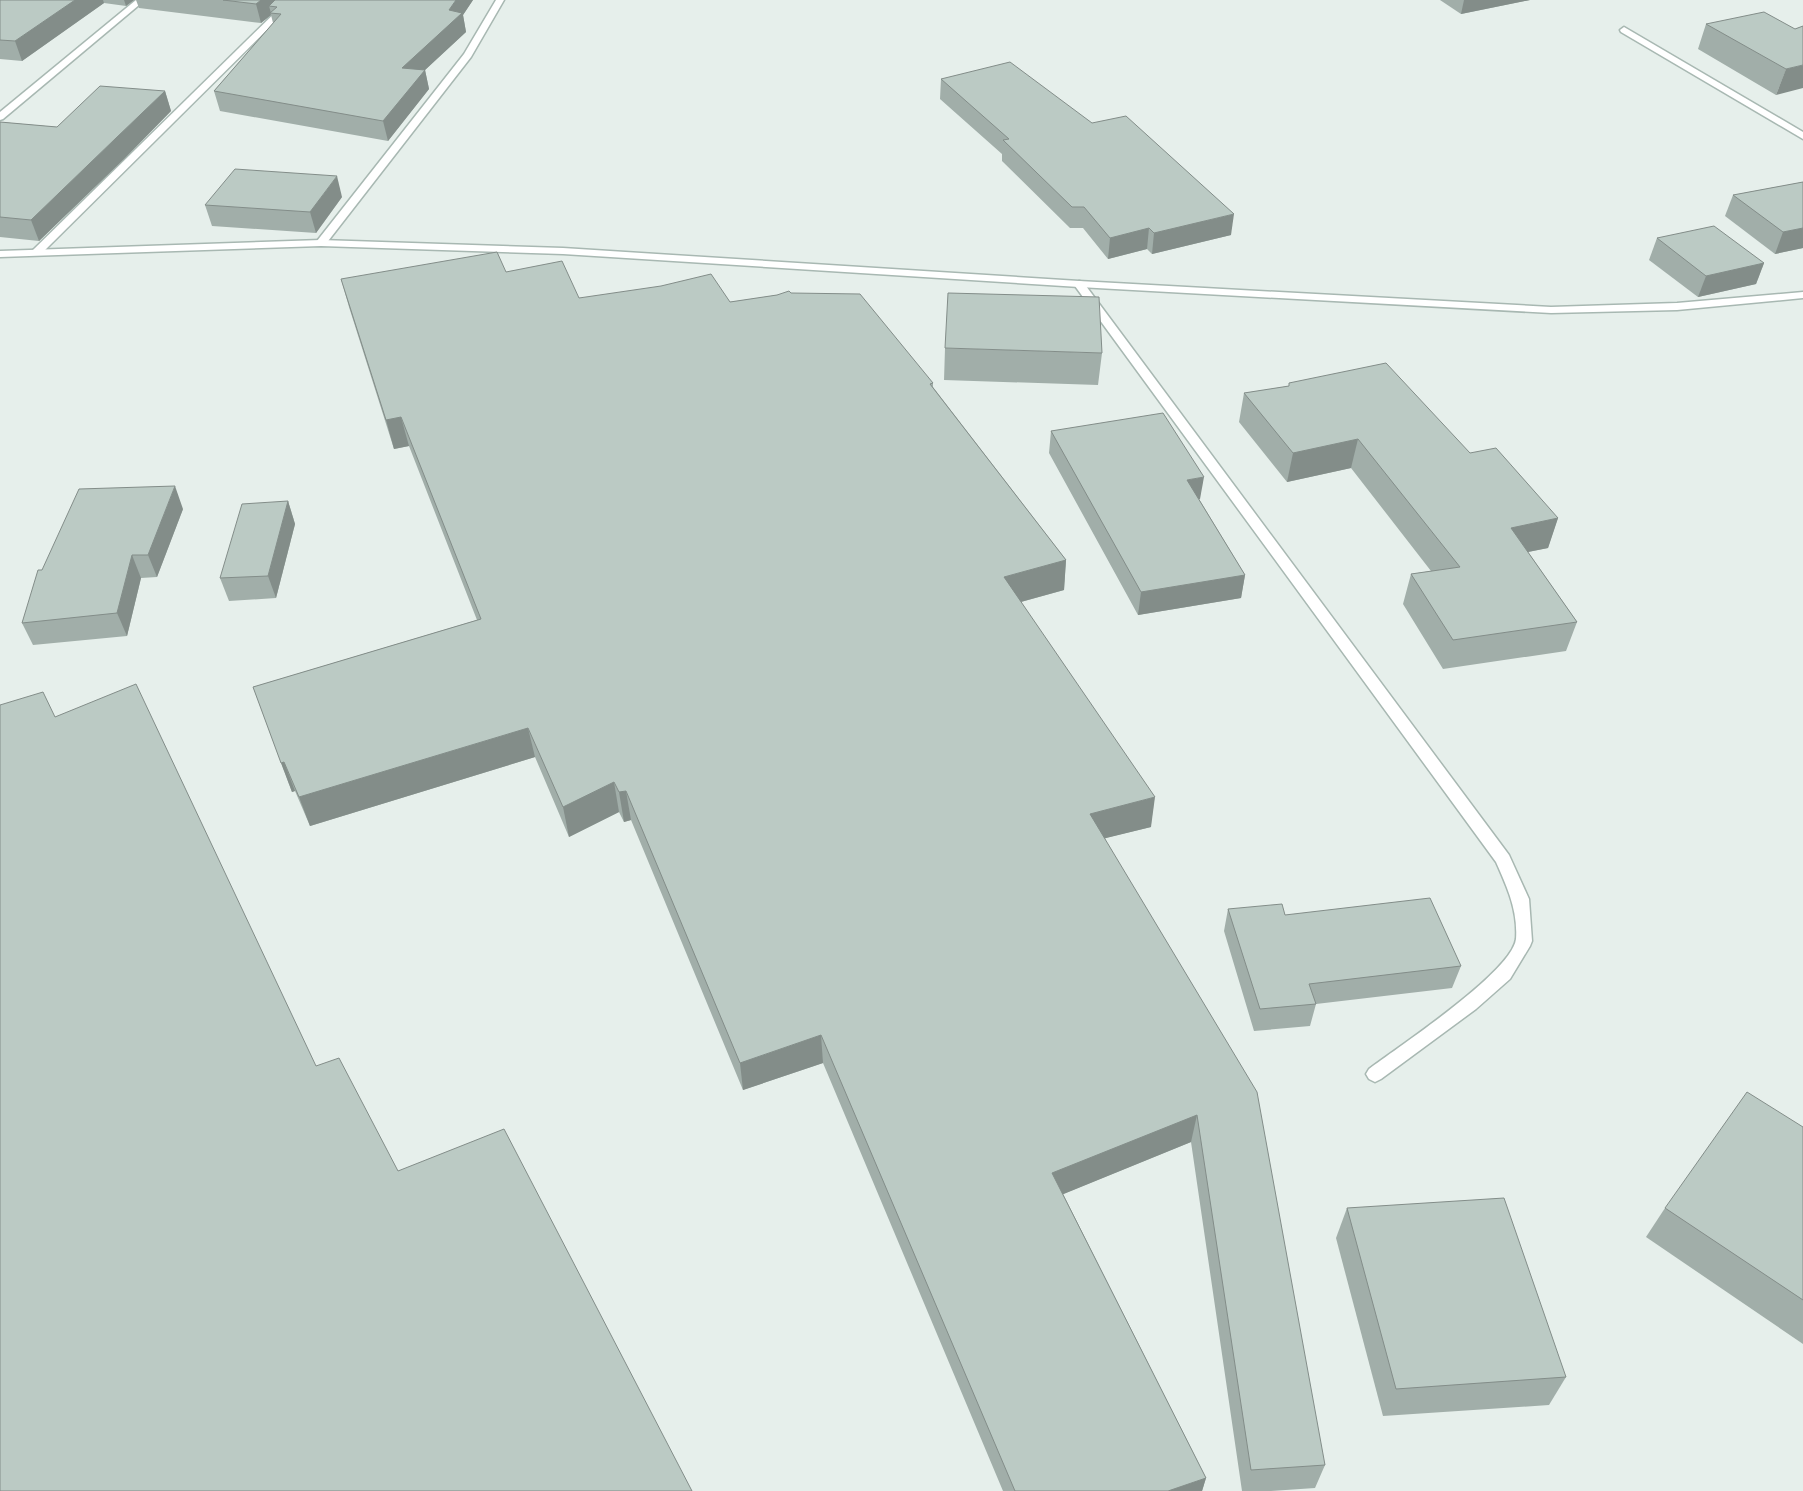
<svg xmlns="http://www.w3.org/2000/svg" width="1803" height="1491" font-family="Arial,sans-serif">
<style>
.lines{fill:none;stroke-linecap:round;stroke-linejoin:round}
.minor-casing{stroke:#a8b8b2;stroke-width:3}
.tertiary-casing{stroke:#a8b8b2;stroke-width:3}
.minor{fill:#fff;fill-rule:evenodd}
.tertiary{fill:#fff;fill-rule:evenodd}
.wall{fill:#a1aea9}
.shaded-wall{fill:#838d89}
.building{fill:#bbcac4;stroke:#838d89}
</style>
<rect width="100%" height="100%" fill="#e6efeb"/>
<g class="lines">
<defs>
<g id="minor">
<path d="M136,0H145L3,119L0,120V112Z"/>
<path d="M288,0H297L41,254H33L32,252L33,250Z"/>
<path d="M496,0H504L471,57L325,245H317L316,243L317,241L464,54Z"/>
<path d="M1624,27L1803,132V139L1621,32L1620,30Z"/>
<path d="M1079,281L1083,282L1509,855L1529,899L1532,941L1530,946L1510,979L1476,1009L1381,1079L1375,1082L1369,1079L1366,1074L1369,1069C1398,1047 1512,972 1516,939C1518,910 1507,887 1496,862L1075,286L1073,284Z"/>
</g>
<path id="tertiary" d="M321,240L563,248L1079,281L1551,307L1677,303L1803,292V298L1677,310L1551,313L1079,287L563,254L321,246L0,257V251Z"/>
</defs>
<use href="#minor" class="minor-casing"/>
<use href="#tertiary" class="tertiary-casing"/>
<use href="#minor" class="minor"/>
<use href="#tertiary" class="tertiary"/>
</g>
<g class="wall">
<path d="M0,0H134L126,6L104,3L22,61L0,59Z"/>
<path d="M136,0H473L463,15L466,32L425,70L429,89L388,141L220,111L214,91L273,23L271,15L261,23L139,8Z"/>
<path d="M1440,0H1530L1461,14Z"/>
<path d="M1706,24L1795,29L1803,26L1776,95L1698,49Z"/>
<path d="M941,79L1231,235L1152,254L1147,249L1108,259L1083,228H1070L1002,161V154L940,99Z"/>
<path d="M165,91L171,111L124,159L39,241L0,237V122L57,127Z"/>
<path d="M1803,182V248L1775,254L1725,216L1733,195Z"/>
<path d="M342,197L316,233L212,226L205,205Z"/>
<path d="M1657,238L1764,263L1756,284L1698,297L1649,260Z"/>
<path d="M506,272L579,298L730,302L791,293L933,383V387L1066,560L1064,590L1021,602L1151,827L1105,838L1325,1465L1315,1488L1271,1491H1242L1191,1142L1063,1194L1206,1478L1202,1491H1003L823,1063L743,1090L631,820L624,822L619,812L569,837L535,757L310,826L295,791L292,792L253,687L477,620L409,446L394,449L349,307L341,279Z"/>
<path d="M945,348L1102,353L1098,385L944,380Z"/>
<path d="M1289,383L1470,453L1558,518L1548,548L1528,552L1577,622L1566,651L1443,669L1403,604L1411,574L1431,571L1351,468L1287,482L1239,422L1244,393L1289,386Z"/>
<path d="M1051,431L1200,499H1199L1245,575L1241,598L1138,615L1049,453Z"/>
<path d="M288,501L295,524L276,598L229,601L220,578Z"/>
<path d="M183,509L157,577L141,578L127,636L33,645L22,623L42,570Z"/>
<path d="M1228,909L1285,915L1461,966L1452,988L1316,1004L1310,1026L1254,1031L1224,931Z"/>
<path d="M1803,1127V1344L1646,1237L1665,1208Z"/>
<path d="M1347,1208L1566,1377L1549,1405L1383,1416L1336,1238Z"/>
</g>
<g class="shaded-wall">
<path d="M75,0H103L104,3L22,61L15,41Z"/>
<path d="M124,0H134L126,6Z"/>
<path d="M261,0H285L277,7L269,6L271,13H270L271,15L261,23L256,4Z"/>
<path d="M456,0H473L463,15L466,32L425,70L429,89L388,141L383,121L402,68L449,10Z"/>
<path d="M1464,0H1530L1461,14Z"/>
<path d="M1803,65V88L1776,95L1786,69Z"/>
<path d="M165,91L171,111L124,159L39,241L31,220Z"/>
<path d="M337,176L342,197L316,233L310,212Z"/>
<path d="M1234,214L1231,235L1152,254L1154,233Z"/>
<path d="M1149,228L1147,249L1108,259L1110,238Z"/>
<path d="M1803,228V248L1775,254L1783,232Z"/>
<path d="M1764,263L1756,284L1698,297L1706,276Z"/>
<path d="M401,417L409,446L394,449L386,420Z"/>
<path d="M1358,439L1351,468L1287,482L1293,453Z"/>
<path d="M1204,477L1200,499L1183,502L1187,480Z"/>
<path d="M175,486L183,509L157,577L148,555Z"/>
<path d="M288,501L295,524L276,598L268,576Z"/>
<path d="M1558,518L1548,548L1502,557L1511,528Z"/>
<path d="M132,555L141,578L127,636L117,613Z"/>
<path d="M1066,560L1064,590L1002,607L1004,577Z"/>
<path d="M1245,575L1241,598L1138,615L1141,592Z"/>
<path d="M528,728L535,757L310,826L299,797Z"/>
<path d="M284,762L295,791L292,792L281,763Z"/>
<path d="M614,782L619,812L569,837L563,807Z"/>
<path d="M626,791L631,820L624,822L619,792Z"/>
<path d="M1155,797L1151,827L1086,843L1090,814Z"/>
<path d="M821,1035L823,1063L743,1090L740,1063Z"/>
<path d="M1197,1115L1191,1142L1049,1200L1052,1173Z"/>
<path d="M1206,1478L1202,1491H1168Z"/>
</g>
<g class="building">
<path d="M0,0H75L15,41L0,40Z"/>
<path d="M223,0H261L256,4Z"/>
<path d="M275,0H456L449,10L462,13L402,68L425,70L383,121L214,91L281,14L270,13L277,7L269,6Z"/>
<path d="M1764,12L1795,29L1803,26V65L1786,69L1706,24Z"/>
<path d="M1010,62L1092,123L1126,116L1234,214L1154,233L1149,228L1110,238L1084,207H1072L1003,140L1009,139L941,79Z"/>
<path d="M100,86L165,91L116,138L31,220L0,217V122L57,127Z"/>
<path d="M235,169L337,176L310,212L205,205Z"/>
<path d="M1803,182V228L1783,232L1733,195Z"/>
<path d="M1714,226L1764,263L1706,276L1657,238Z"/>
<path d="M497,252L506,272L562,261L579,298L661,286L711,274L730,302L777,295L789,291L791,293L860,294L933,383L930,384L1066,560L1004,577L1155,797L1090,814L1257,1092L1325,1465L1251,1470L1197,1115L1052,1173L1206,1478L1168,1491H1015L821,1035L740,1063L626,791L619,792L614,782L563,807L528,728L299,797L284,762L281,763L253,687L481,619L401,417L386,420L341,279Z"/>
<path d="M948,293L1099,297L1102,353L945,348Z"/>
<path d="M1386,363L1470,453L1496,448L1558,518L1511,528L1577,622L1453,640L1411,574L1460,567L1358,439L1293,453L1244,393L1289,386V383Z"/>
<path d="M1163,413L1204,477L1187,480L1245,575L1141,592L1051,431Z"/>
<path d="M175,486L148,555H132L117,613L22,623L38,570H42L79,489Z"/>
<path d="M288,501L268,576L220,578L242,504Z"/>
<path d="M136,684L316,1066L339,1058L398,1171L504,1129L692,1491H0V705L43,692L55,717Z"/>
<path d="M1430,898L1461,966L1309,984L1316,1004L1260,1009L1228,909L1282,904L1285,915Z"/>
<path d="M1747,1092L1803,1127V1300L1665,1208Z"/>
<path d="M1504,1198L1566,1377L1396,1389L1347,1208Z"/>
</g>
</svg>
